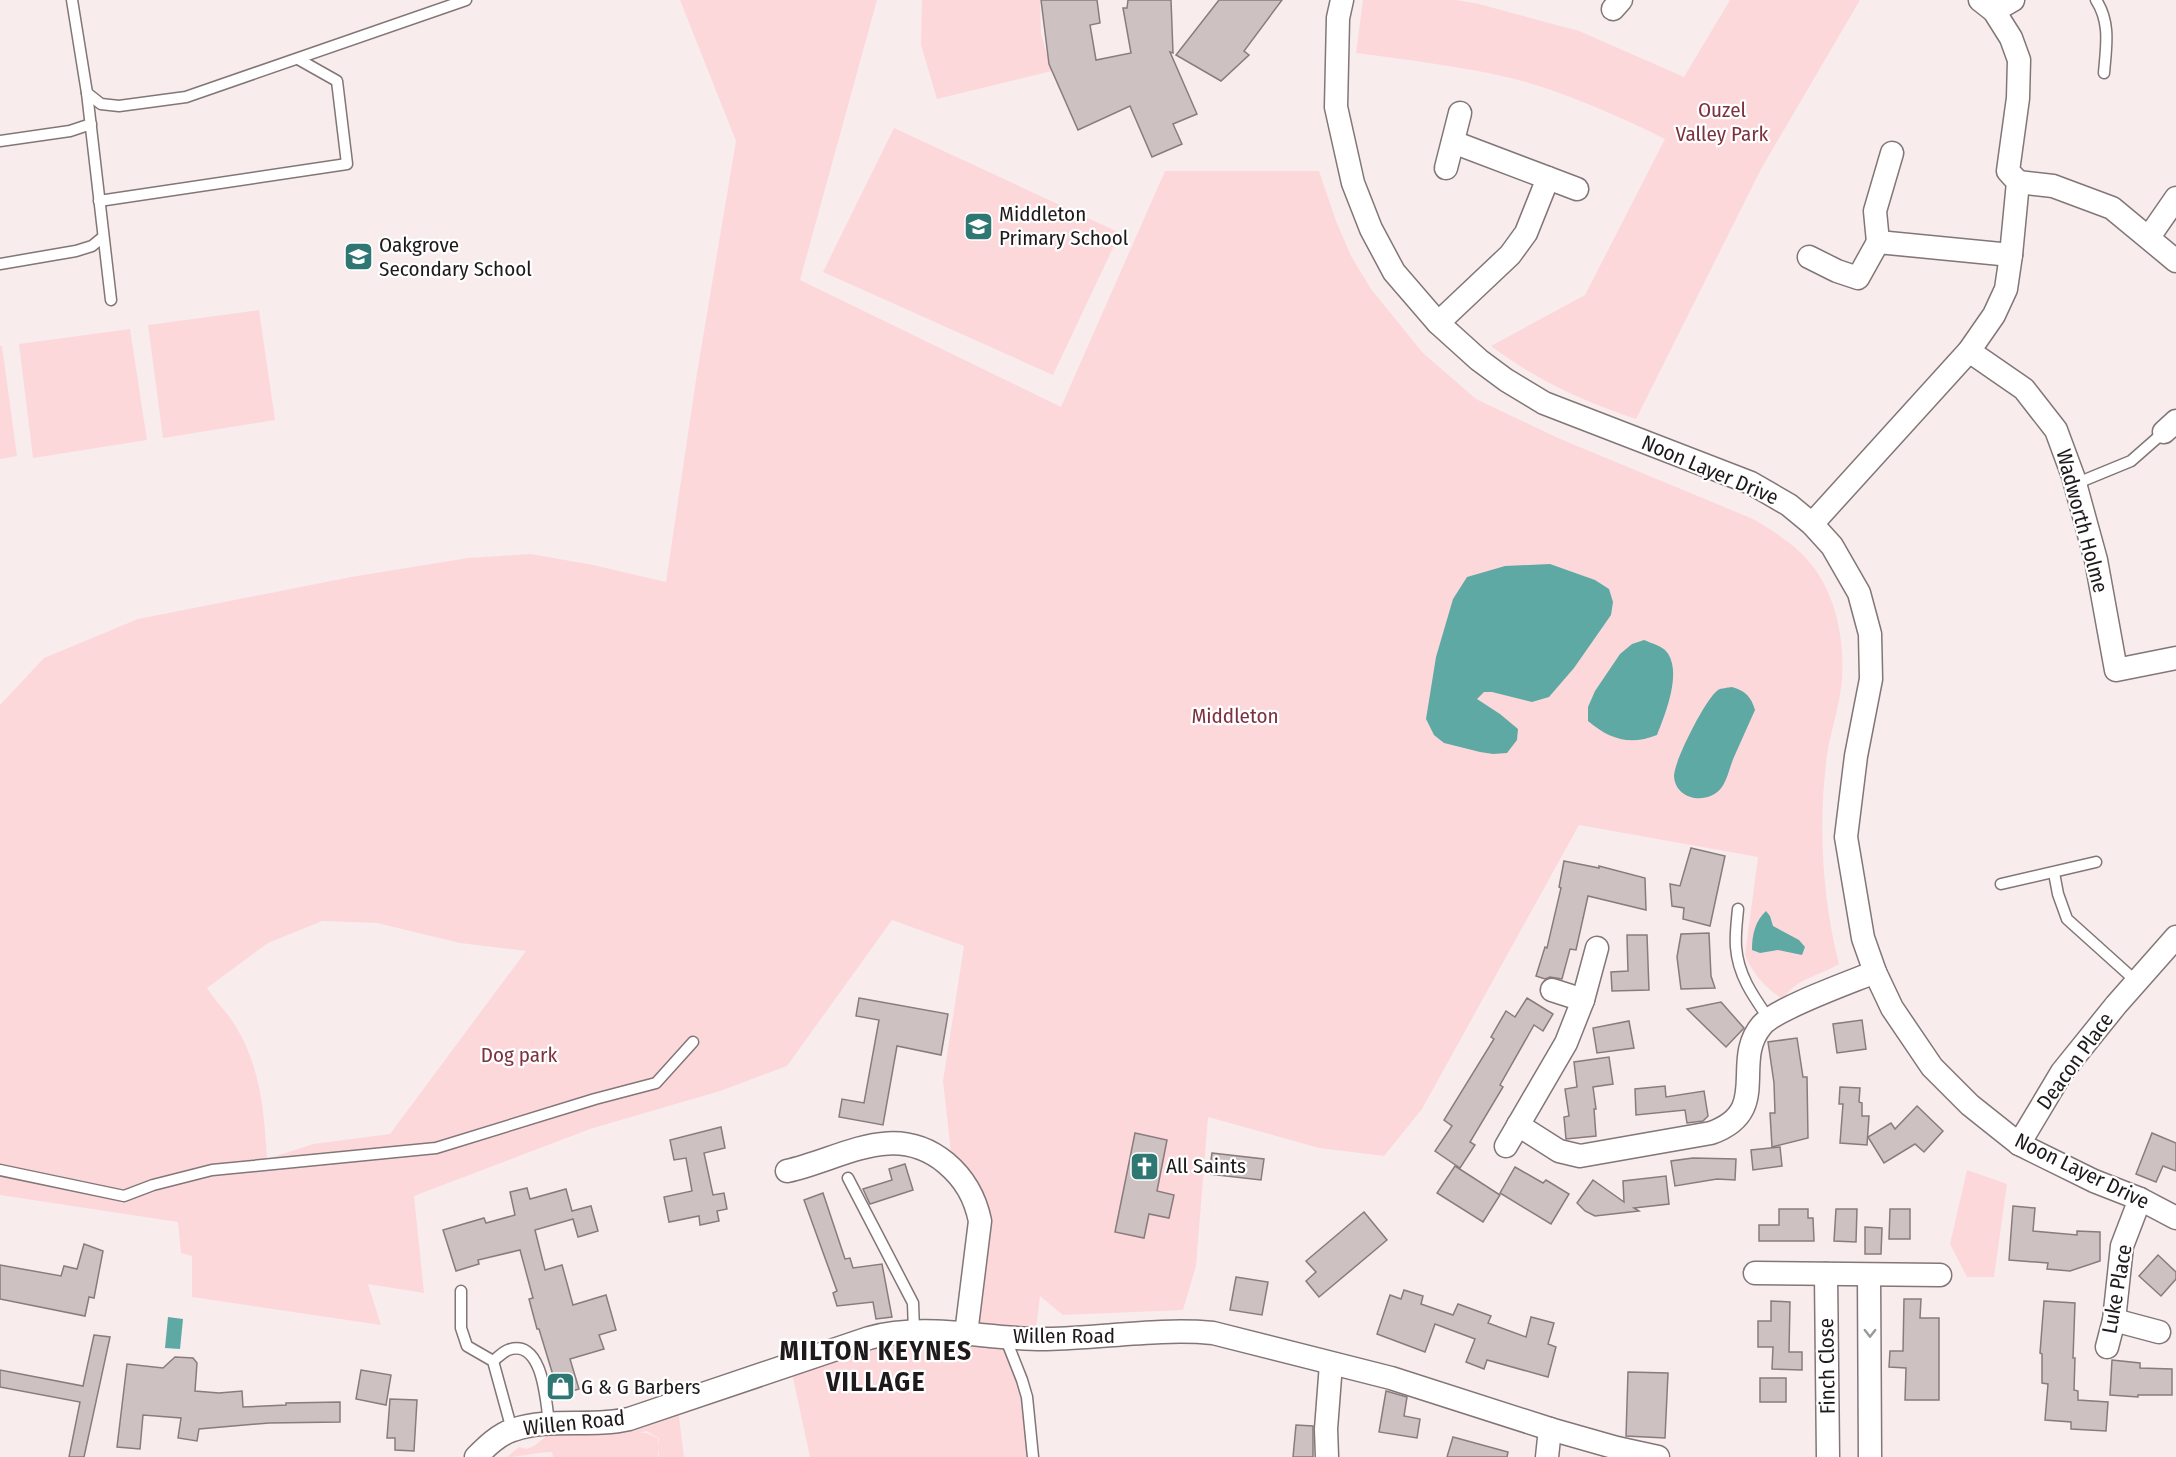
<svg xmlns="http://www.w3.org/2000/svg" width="2176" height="1457" font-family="'Fira Sans Condensed',sans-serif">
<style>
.green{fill:#fdd8db;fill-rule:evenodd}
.water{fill:#5ea9a4}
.building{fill:#cec1c2;stroke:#887c7d;stroke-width:1.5}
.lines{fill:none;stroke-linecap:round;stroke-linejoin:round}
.service-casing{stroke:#827677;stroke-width:13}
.minor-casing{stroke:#827677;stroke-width:25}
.service{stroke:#fff;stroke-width:10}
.minor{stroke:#fff;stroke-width:22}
.oneway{stroke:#9a9898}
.labels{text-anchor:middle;stroke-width:4.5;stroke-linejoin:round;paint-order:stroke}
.park-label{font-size:21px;fill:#7d323f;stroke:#fff}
.poi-label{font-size:21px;fill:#1e191a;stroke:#fff;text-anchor:start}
.street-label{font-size:21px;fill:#1e191a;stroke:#fff}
.district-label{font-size:27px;font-weight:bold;letter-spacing:1.5px;fill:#1e191a;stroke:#fff}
</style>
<rect width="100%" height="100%" fill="#f9eced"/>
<g class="green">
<path d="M680,0H877L800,280L1061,407L1165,171H1319L1336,221L1351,256L1371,289L1423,353L1476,399L1558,438L1753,519C1770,529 1786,539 1801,553C1834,584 1845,636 1842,679C1840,705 1831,730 1827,755C1818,823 1822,898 1839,964C1826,972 1805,978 1795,986C1789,990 1788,994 1781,998C1765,988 1752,972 1745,955L1758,857L1579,825L1422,1109L1384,1156L1319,1148L1208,1117L1196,1266L1183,1310L1063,1315L1040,1296L1036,1329L973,1326L985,1240L952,1162L943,1081L964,946L892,920L787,1066L720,1091L590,1129L414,1196L424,1293L368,1284L381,1325L192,1297V1256L181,1253L178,1222L0,1195V705L44,658L138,619L351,577L468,558L531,554L593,565L666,582L697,373L736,141ZM322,921L377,923L460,943L526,951L390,1134L313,1144L267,1159C264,1111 261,1068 235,1025C227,1012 215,1001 207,988L268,943Z"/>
<path d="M922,0H1040L1041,34L1052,71L937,99L921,45Z"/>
<path d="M1363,0H1456L1479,4L1579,31L1684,77L1730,0H1860L1761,169L1636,419C1581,400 1538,381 1491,346L1585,295L1665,139C1619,116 1562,91 1511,78C1460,66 1408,60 1356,53Z"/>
<path d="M894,128L1120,233L1053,375L823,272Z"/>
<path d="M259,310L275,420L163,438L148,325Z"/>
<path d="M130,329L147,440L33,458L19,344Z"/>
<path d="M0,346H2L17,456L0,459Z"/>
<path d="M1967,1170L2007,1184L1994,1277H1967L1950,1244Z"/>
<path d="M898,1332L1004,1337L1028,1402L1033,1457H810L790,1364Z"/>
<path d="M678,1408L684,1457H659V1438L646,1431L640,1433H646L658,1438L659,1447L658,1457H553L552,1452C536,1452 522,1457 507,1457L519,1447L526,1449L534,1446L554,1430Z"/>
</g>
<g class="water">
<path d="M1550,564L1595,580L1609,589L1613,602L1611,615L1574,668L1549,697L1532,702L1492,692H1484L1477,699L1500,714L1518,729L1517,740L1507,753L1493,754L1480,752L1444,743L1434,735L1426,719L1436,657L1453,599L1467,577L1505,566Z"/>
<path d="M1644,640C1651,643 1659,645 1665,650C1684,669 1665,715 1657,735C1630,746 1609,739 1588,721V707L1595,691L1620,654L1632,644Z"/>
<path d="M1732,687C1745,691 1751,696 1755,710C1748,726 1741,741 1734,757C1730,766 1728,778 1722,787C1708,806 1675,800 1674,776C1674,761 1706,698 1718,690C1721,688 1728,688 1732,687Z"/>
<path d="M1766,911L1770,916L1773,926L1799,940L1805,947L1802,955L1778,950L1760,953L1752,950C1752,935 1755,921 1766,911Z"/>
<path d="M168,1317L183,1319L180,1349L165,1348Z"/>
</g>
<g class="building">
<path d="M1041,0H1097L1100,23L1090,25L1096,60L1131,53L1123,8H1127L1128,0H1171L1173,53L1170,52L1197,114L1173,124L1182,144L1152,157L1130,106L1078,130L1049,64Z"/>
<path d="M1219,0H1282L1244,51L1249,55L1221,81L1176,55Z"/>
<path d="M1691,848L1725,856L1710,926L1683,919L1684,908L1672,906L1670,884L1680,886Z"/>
<path d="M1564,861L1599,868V866L1645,878L1646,910L1588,896L1576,950L1570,949L1562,979L1550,977L1545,979L1536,976L1545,947L1547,948L1561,888L1559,887Z"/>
<path d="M1709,933L1711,976L1715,988L1681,989L1677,957L1681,934Z"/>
<path d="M1627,935H1647L1649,990L1612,991L1611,972L1628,971Z"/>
<path d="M859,998L948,1014L941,1055L897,1046L883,1125L839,1117L842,1099L864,1103L879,1020L856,1016Z"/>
<path d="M1527,998L1553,1014L1543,1031L1534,1025L1500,1085L1503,1087L1470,1142L1475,1145L1460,1168L1435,1151L1452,1126L1444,1120L1494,1039L1491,1037L1506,1011L1515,1017Z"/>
<path d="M1721,1002L1744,1028L1726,1047L1687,1009Z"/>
<path d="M1862,1020L1866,1049L1837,1053L1833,1024Z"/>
<path d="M1629,1021L1634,1048L1597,1053L1593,1028Z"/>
<path d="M1797,1038L1803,1077H1807L1808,1138L1772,1147L1770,1113H1775L1774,1083L1768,1042Z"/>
<path d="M1609,1057L1613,1084L1593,1087L1596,1109H1594L1596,1136L1566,1139L1564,1117L1569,1116L1565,1089L1577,1087L1574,1062Z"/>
<path d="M1665,1086L1666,1097L1704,1091L1708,1116L1703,1121L1687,1123L1685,1110L1636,1115L1635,1089Z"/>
<path d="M1840,1087L1860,1088L1859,1102L1862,1103V1116H1869L1867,1145L1840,1143L1843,1104H1839Z"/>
<path d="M1917,1106L1943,1131L1924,1152L1915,1144L1884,1163L1868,1137L1891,1123L1895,1129Z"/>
<path d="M721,1127L725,1148L704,1153L713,1195L724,1193L727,1209L717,1211L719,1221L700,1225L699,1216L669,1222L664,1197L692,1191L686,1158L674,1160L670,1140Z"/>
<path d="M1135,1133L1167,1140L1157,1191L1174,1195L1169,1218L1149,1214L1144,1238L1115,1232Z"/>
<path d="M2152,1133L2176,1143V1171L2163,1166L2156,1182L2136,1174Z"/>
<path d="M1780,1147L1782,1166L1753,1170L1751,1150Z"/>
<path d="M1212,1153L1264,1159L1261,1180L1209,1174Z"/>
<path d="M1693,1158L1736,1159L1735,1180L1717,1179L1675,1186L1671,1161Z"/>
<path d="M905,1164L913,1190L870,1204L863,1189L892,1180L889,1169Z"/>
<path d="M1455,1166L1500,1195L1483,1222L1437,1193Z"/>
<path d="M1515,1167L1543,1183L1546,1180L1569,1194L1551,1224L1500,1193Z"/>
<path d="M1666,1176L1669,1204L1634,1208L1639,1211L1595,1216L1585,1211L1577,1203L1593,1180L1624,1202L1623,1181Z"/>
<path d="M527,1188L530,1199L566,1189L572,1211L591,1206L598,1231L578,1237L573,1219L535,1230L545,1270L562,1265L573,1305L606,1295L616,1330L599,1335L604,1349L570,1359L579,1389L559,1395L539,1329H537L529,1299L533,1298L520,1250L478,1260L479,1264L456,1271L443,1230L484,1218L486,1223L515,1215L510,1192Z"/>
<path d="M823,1193L845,1259L850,1258L853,1268L882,1264L892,1317L876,1319L873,1302L837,1306L833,1293L837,1291L804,1200Z"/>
<path d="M2013,1206L2035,1208L2033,1231L2077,1235V1231L2100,1232V1261L2070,1271L2047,1269L2048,1263L2009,1260Z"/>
<path d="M1779,1209H1808V1218H1813L1814,1241H1759V1225H1779Z"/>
<path d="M1836,1209H1857L1856,1242L1834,1241Z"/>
<path d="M1890,1209H1910V1239H1889Z"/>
<path d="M1364,1212L1387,1240L1319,1297L1306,1281L1316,1272L1306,1261Z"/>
<path d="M1865,1227L1882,1228L1881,1254H1865Z"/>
<path d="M84,1244L103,1251L94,1298L89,1297L85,1316L0,1299V1265L61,1276L64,1266L77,1269Z"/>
<path d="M2158,1255L2176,1272V1279L2161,1296L2139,1276Z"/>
<path d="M1236,1277L1268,1282L1262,1315L1230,1310Z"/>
<path d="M1404,1290L1423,1296L1421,1304L1453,1315L1458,1304L1491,1316L1488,1323L1526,1337L1531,1317L1554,1323L1548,1344L1556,1347L1548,1377L1487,1360L1484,1369L1466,1362L1475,1339L1435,1324L1425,1352L1377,1334L1390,1295L1401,1299Z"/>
<path d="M1904,1299H1921L1920,1318H1939V1400H1905L1906,1368L1889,1367L1890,1351H1903Z"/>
<path d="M1771,1301L1790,1302L1789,1352H1802V1370L1772,1369L1773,1347H1758V1321H1771Z"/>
<path d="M2044,1301L2075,1303L2073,1358H2075L2074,1390L2078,1391V1400L2108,1402L2106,1431L2071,1429V1422L2045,1420L2048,1384L2042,1383V1354L2040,1353Z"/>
<path d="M94,1335L110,1337L84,1457H69L80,1402L0,1387V1370L83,1386Z"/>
<path d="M175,1357L193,1358L197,1363L195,1391L219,1393L242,1391L243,1407L286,1405V1403L340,1402V1422L269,1423L199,1429L197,1441L178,1438L181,1418L143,1415L140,1449L117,1447L127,1364L163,1368Z"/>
<path d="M2112,1360L2140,1363V1368L2172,1369V1395H2138V1397L2110,1395Z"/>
<path d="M361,1370L391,1375L386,1405L356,1399Z"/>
<path d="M1628,1372L1668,1373L1665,1438L1626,1436Z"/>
<rect x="1760" y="1378" width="26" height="24"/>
<path d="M1386,1391L1407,1397L1404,1416L1420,1419L1417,1438L1379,1432Z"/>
<path d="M390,1399L417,1400L414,1451L395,1450V1438H387Z"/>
<path d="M1296,1425L1313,1426V1457H1293Z"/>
<path d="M1453,1437L1508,1452L1507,1457H1447Z"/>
</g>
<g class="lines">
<defs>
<g id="service">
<path d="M72,0L87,93L111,300"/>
<path d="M2096,0C2111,23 2106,47 2104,73"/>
<path d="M87,93L101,104L119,106L186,97L466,0"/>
<path d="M0,141L70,131L91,124"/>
<path d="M99,201L347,164L337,81L298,59"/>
<path d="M0,264L76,251L92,246L103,237"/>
<path d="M2075,484L2131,461L2164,432"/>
<path d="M2054,873L2058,894L2067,919L2137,982"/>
<path d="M2001,884L2096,862"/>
<path d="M1738,909C1737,921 1735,934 1736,947C1738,975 1753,996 1769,1019"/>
<path d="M0,1170L124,1196L153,1185L212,1170L436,1148L595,1099L656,1083L693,1042"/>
<path d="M848,1178L913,1303L914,1331"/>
<path d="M461,1291V1328L467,1346L493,1361L512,1430"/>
<path d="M1005,1337L1022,1380L1027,1397L1033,1457"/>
<path d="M493,1361C497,1358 503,1352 508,1350C543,1337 546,1402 549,1423"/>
</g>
<g id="minor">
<path d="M1342,0L1338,18L1336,107L1353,183L1371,229L1394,272L1438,323L1479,360L1506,380L1544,403L1751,483L1789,505L1812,524L1832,546L1859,593L1870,634L1871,679L1856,756L1846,837L1863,938L1875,972L1892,1008L1932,1067L1970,1105L2019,1144L2094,1181L2140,1199L2176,1218"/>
<path d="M1613,9L1621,0"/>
<path d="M1994,11L2013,0"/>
<path d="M1446,168L1460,113"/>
<path d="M1548,178L1577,189"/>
<path d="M2018,182L2053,186L2112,208L2176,261"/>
<path d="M2149,237L2176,198"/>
<path d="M1878,242L1875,211L1892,153"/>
<path d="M1809,257L1837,271L1858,278L1878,242L2011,255"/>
<path d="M1438,323L1510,255L1526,233L1548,178L1453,142"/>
<path d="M1969,351L2024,389L2056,430L2073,476L2096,560L2116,670L2176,658"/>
<path d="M2164,432L2176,421"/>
<path d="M1812,524L1969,351L1994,315L2006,289L2011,255L2018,182L2008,171L2018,98L2019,60L2011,38L1994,11L1980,0"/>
<path d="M1552,990L1583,1000"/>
<path d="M1518,1125L1559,1151L1580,1156L1711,1133C1773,1111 1730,1062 1762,1025C1777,1008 1851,982 1875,972"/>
<path d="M2019,1144L2062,1072L2116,1005L2176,937"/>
<path d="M1506,1146L1566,1043L1583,1000L1597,948"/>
<path d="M787,1171C842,1159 894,1120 946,1163C965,1179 975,1197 980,1221L966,1334"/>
<path d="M1755,1273L1940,1275"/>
<path d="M1826,1274L1828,1457"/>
<path d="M1869,1275L1870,1457"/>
<path d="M2114,1320L2159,1332"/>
<path d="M2107,1347L2114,1320L2122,1246L2140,1199"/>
<path d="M476,1457C486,1447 499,1434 513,1430C551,1417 591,1428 629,1419L869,1338C927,1322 988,1340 1047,1339C1102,1338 1159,1328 1213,1333L1391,1378L1550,1429L1617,1448L1658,1457"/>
<path d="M1327,1457L1326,1429L1331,1364"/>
<path d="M1547,1457L1550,1429"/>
</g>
</defs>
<use href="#service" class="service-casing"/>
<use href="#minor" class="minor-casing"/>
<use href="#service" class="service"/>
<use href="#minor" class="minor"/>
</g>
<defs><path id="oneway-chevron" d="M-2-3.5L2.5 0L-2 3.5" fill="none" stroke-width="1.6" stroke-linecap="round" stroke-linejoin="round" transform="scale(1.5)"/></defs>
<use class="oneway" href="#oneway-chevron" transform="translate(1870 1333) rotate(90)"/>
<defs>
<symbol id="school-square" viewBox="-11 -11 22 22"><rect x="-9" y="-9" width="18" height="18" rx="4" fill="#2e7773" stroke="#fff"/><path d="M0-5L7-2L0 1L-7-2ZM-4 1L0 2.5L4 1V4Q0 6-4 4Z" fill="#fff"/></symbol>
<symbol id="church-square" viewBox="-11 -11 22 22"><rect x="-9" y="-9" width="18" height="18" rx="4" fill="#2e7773" stroke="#fff"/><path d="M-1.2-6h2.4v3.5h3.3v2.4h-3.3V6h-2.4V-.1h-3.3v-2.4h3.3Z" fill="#fff"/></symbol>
<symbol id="shop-square" viewBox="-11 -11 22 22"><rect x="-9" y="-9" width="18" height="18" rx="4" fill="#2e7773" stroke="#fff"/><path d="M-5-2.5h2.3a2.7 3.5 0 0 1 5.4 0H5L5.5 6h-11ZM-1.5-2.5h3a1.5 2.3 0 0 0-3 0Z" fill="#fff"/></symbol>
</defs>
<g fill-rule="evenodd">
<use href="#school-square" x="962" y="210" width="33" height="33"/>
<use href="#school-square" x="342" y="240" width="33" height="33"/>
<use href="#church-square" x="1128" y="1150" width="33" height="33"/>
<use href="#shop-square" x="544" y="1370" width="33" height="33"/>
</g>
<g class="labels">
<g class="park-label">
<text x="1722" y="117">Ouzel<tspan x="1722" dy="24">Valley Park</tspan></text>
<text x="1235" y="723">Middleton</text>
<text x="519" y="1062">Dog park</text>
</g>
<g class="poi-label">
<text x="999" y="221">Middleton<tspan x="999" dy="24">Primary School</tspan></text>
<text x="379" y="252">Oakgrove<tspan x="379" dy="24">Secondary School</tspan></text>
<text x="1166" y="1173">All Saints</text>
<text x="581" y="1394">G &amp; G Barbers</text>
</g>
<g class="street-label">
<text transform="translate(1710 470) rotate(23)" y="7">Noon Layer Drive</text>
<text transform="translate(2082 521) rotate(75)" y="7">Wadworth Holme</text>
<text transform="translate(2075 1061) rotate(-54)" y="7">Deacon Place</text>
<text transform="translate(2082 1171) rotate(26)" y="7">Noon Layer Drive</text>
<text transform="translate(2117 1289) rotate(-80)" y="7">Luke Place</text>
<text x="1064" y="1343">Willen Road</text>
<text transform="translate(1827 1366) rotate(-91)" y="7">Finch Close</text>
<text transform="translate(574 1423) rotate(-6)" y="7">Willen Road</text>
</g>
<g class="district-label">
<text x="876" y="1360">MILTON KEYNES<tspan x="876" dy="31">VILLAGE</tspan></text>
</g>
</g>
</svg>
